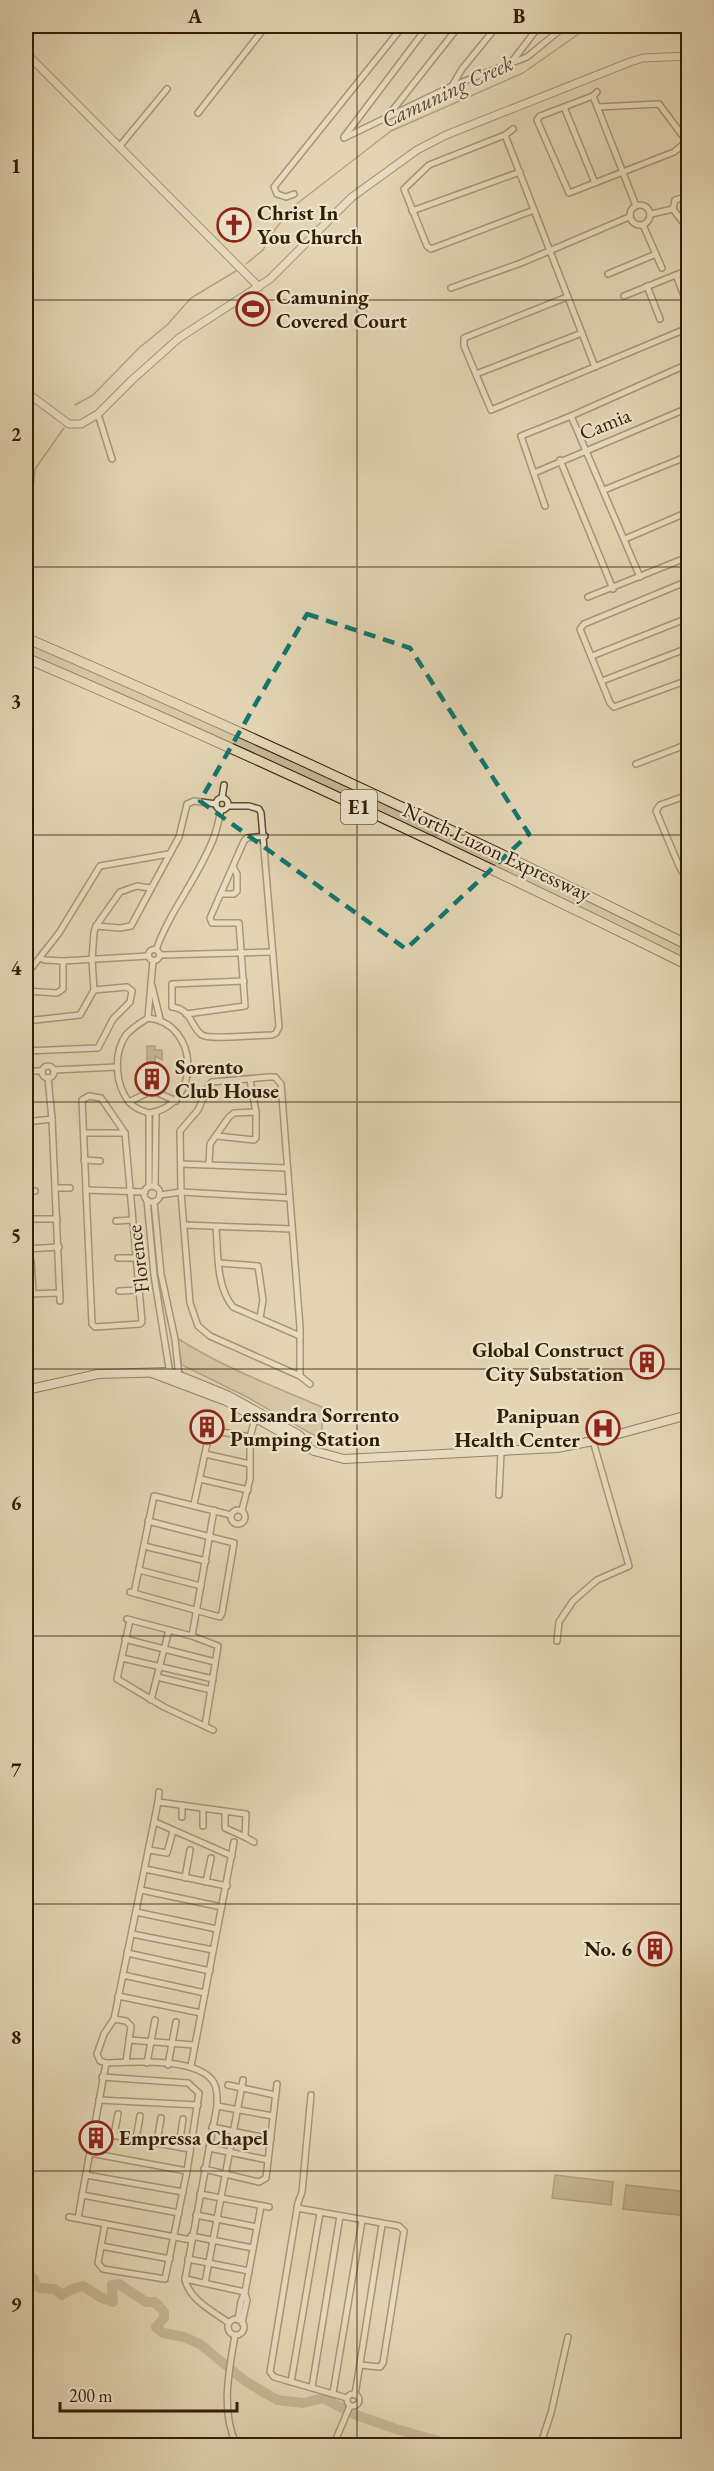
<svg xmlns="http://www.w3.org/2000/svg" width="714" height="2471" font-family="'EB Garamond',serif">
<style>
.green{fill:#c5b696;stroke:#7c6a4c;stroke-width:1.5}
.water{fill:#a79677;stroke:#786648;stroke-width:1.5}
.lines{fill:none;stroke-linecap:round;stroke-linejoin:round}
.stream{stroke:#786648;stroke-width:1.5}
.river{stroke:#a79677;stroke-width:10}
.minor-casing{stroke:#5e4b2e;stroke-width:8}
.tertiary-casing{stroke:#5e4b2e;stroke-width:9}
.secondary-casing{stroke:#321d02;stroke-width:10}
.motorway-casing{stroke:#321d02;stroke-width:11}
.minor{stroke:#ede4ce;stroke-width:5}
.tertiary{stroke:#ede4ce;stroke-width:7}
.secondary{stroke:#ede4ce;stroke-width:8}
.motorway{stroke:#e3d5b4;stroke-width:9}
.marked{fill:none;stroke:#0f766e;stroke-width:4.5;stroke-dasharray:12 8;stroke-linejoin:round}
.grid{fill:none;stroke:#321d02;stroke-width:1.5;stroke-opacity:0.55}
.labels{text-anchor:middle;stroke-width:4.5;stroke-linejoin:round;paint-order:stroke}
.shield{fill:#ede4ce;stroke:#6a593f;stroke-width:1.5}
.shield-label{font-size:20px;font-weight:bold;fill:#321d02}
.poi-label{font-size:21px;font-weight:bold;fill:#321d02;stroke:#ede4ce;text-anchor:start}
.street-label{font-size:21px;fill:#321d02;stroke:#ede4ce}
.water-label{font-size:22px;font-style:italic;fill:#5b472b;stroke:#ede4ce}
.neatline{fill:none;stroke:#321d02;stroke-width:2}
.grid-label{font-size:20px;text-anchor:middle;font-weight:bold;fill:#321d02}
</style>
<rect width="100%" height="100%" fill="#e3d5b4"/>
<filter id="stains"><feTurbulence type="fractalNoise" baseFrequency=".00333" numOctaves="4"/><feColorMatrix values="0 0 0 0 .2 0 0 0 0 .09 0 0 0 0 .02 0 0 0 .5 -.17"/></filter>
<radialGradient id="worn" r=".72"><stop offset=".6" stop-color="#630" stop-opacity="0"/><stop offset="1" stop-color="#630" stop-opacity=".3"/></radialGradient>
<g class="green">
<path d="M26,642L295,759L688,947V960C470,853 250,748 26,653Z"/>
<path d="M177,1338C222,1367 273,1386 322,1407V1440L247,1397L182,1365Z"/>
</g>
<g class="water">
<path d="M147,1046H155V1050H162V1060L155,1056V1065H147Z"/>
<path d="M555,2175L613,2182L611,2205L552,2198Z"/>
<path d="M626,2185L688,2192L687,2216L623,2209Z"/>
</g>
<g class="lines">
<g class="stream">
<path d="M675,26L688,39"/>
<path d="M246,264L263,250L273,232L294,206L391,131L523,73L590,26"/>
<path d="M75,405L93,395L139,348L167,325L191,298L236,271"/>
<path d="M26,556L35,469L64,428"/>
</g>
<path class="river" d="M26,2272L34,2279L35,2284L39,2288L55,2289L62,2295L72,2289L83,2286L100,2297L113,2302L112,2285L119,2284L146,2302H155L164,2312V2318L156,2327L163,2333L184,2337L200,2344L245,2381L277,2400L303,2403L323,2398L356,2415L396,2429L456,2446"/>
<defs>
<g id="minor">
<path d="M511,63L539,26"/>
<path d="M452,86L462,69L497,26"/>
<path d="M597,92L593,96L636,206"/>
<path d="M593,96L540,116L537,120L569,193L674,152L686,142"/>
<path d="M564,107L595,183"/>
<path d="M598,107L659,104L688,143"/>
<path d="M198,113L266,26"/>
<path d="M388,116L459,26"/>
<path d="M513,129L505,135L429,165L404,189L427,246L431,249L534,210"/>
<path d="M505,135L595,367"/>
<path d="M344,137L428,26"/>
<path d="M344,138L452,86L527,57L565,26"/>
<path d="M119,147L167,89"/>
<path d="M294,194L286,197L277,194L274,187L403,26"/>
<circle cx="640" cy="215" r="10"/>
<path d="M673,209L675,200L688,196"/>
<path d="M412,211L520,172"/>
<path d="M651,214L673,209L682,221L688,224"/>
<path d="M643,225L662,268"/>
<path d="M608,274L656,254"/>
<path d="M676,275L688,306"/>
<path d="M647,286L660,319"/>
<path d="M451,288L521,263L629,217"/>
<path d="M624,296L688,270"/>
<path d="M567,297L464,338V346L491,410L688,328"/>
<path d="M476,374L582,333"/>
<path d="M98,414L112,459"/>
<path d="M571,416L640,577"/>
<path d="M560,460L613,589"/>
<path d="M534,473L688,408"/>
<path d="M604,490L688,456"/>
<path d="M545,506L521,436L571,416L688,364"/>
<path d="M625,539L688,512"/>
<path d="M688,581L584,624L580,629L610,703L614,707L688,680"/>
<path d="M588,597L688,557"/>
<path d="M592,656L688,618"/>
<path d="M602,681L688,648"/>
<path d="M636,764L688,744"/>
<path d="M688,795L660,805L656,811L679,866L683,873H688"/>
<path d="M222,798L224,785"/>
<circle cx="222" cy="804" r="6"/>
<path d="M228,806H249L259,809L261,813L279,1027L276,1033L272,1035C259,1035 210,1040 202,1035C191,1028 192,1009 172,1007V984L244,981"/>
<path d="M221,894H234L237,891V874L233,867"/>
<path d="M96,926L120,928L131,926L179,837L187,804L194,801L216,804"/>
<circle cx="154" cy="955" r="5.5"/>
<path d="M156,950C170,910 199,877 214,837C217,829 219,819 221,810"/>
<path d="M160,955L271,952"/>
<path d="M63,961L148,956"/>
<path d="M26,975L59,933L100,866L169,854"/>
<path d="M152,986L160,1019"/>
<path d="M26,991L57,993L63,989V961L45,960L40,958"/>
<path d="M186,1014L245,1006L239,923H212L210,918L244,841L247,838L265,836"/>
<path d="M148,1018C200,1023 202,1106 149,1113C142,1111 134,1108 129,1102C115,1084 113,1054 126,1035C132,1028 140,1023 148,1018Z"/>
<path d="M148,1018L153,961"/>
<path d="M26,1021L80,1015L94,990L92,960L94,932L96,926L120,892L137,886L150,888"/>
<path d="M26,1051L98,1048L113,1019L130,1002L132,991L127,987L94,990"/>
<circle cx="48" cy="1072" r="6"/>
<path d="M54,1070L117,1067"/>
<path d="M26,1071H42"/>
<path d="M48,1078L52,1119L60,1301"/>
<path d="M156,1092L176,1101"/>
<path d="M89,1096L101,1098L125,1133L142,1322L140,1324L95,1327L92,1324L82,1100Z"/>
<path d="M129,1102L149,1092"/>
<path d="M149,1113V1187"/>
<path d="M26,1122L52,1119"/>
<path d="M84,1133H125"/>
<path d="M217,1136L254,1140L256,1138V1112L250,1080"/>
<path d="M84,1160L100,1161"/>
<path d="M26,1161L27,1192"/>
<path d="M181,1164L287,1168"/>
<path d="M209,1164L210,1144L229,1117L234,1113L256,1112"/>
<circle cx="152" cy="1194" r="8"/>
<path d="M155,1187L156,1112"/>
<path d="M55,1188H70"/>
<path d="M86,1190L145,1192"/>
<path d="M26,1192L35,1191"/>
<path d="M160,1195L181,1192L289,1198"/>
<path d="M147,1200L154,1275L170,1374"/>
<path d="M154,1202L161,1274L175,1339L179,1377"/>
<path d="M26,1219H57"/>
<path d="M116,1221L132,1220"/>
<path d="M184,1225L292,1229"/>
<path d="M216,1227C218,1252 216,1287 233,1307L300,1336"/>
<path d="M26,1249L59,1247"/>
<path d="M118,1258H136"/>
<path d="M31,1261L33,1293"/>
<path d="M219,1263L258,1266L263,1300L260,1318"/>
<path d="M119,1291L139,1290"/>
<path d="M26,1294L60,1293"/>
<path d="M300,1376V1327L281,1084L275,1077H269L212,1082L209,1085L198,1110L180,1131L181,1192L190,1303L198,1326L210,1336L300,1376L310,1384"/>
<path d="M205,1454L250,1464"/>
<path d="M200,1479L248,1490"/>
<path d="M499,1495L501,1452"/>
<path d="M194,1504L210,1430L250,1437"/>
<circle cx="238" cy="1517" r="7"/>
<path d="M242,1510L250,1479V1437L256,1415"/>
<path d="M144,1546L206,1561"/>
<path d="M139,1570L201,1586"/>
<path d="M130,1592L220,1617L222,1613L234,1543L148,1521"/>
<path d="M134,1593L154,1496L231,1515"/>
<path d="M127,1619L192,1636L214,1510"/>
<path d="M130,1620L117,1679L164,1707L213,1730"/>
<path d="M192,1636L218,1646L205,1726"/>
<path d="M125,1639L215,1662"/>
<path d="M557,1641L559,1622L573,1601L597,1580L629,1566L593,1441"/>
<path d="M122,1658L213,1679"/>
<path d="M157,1677L211,1690"/>
<path d="M151,1700L169,1630"/>
<path d="M158,1802L159,1792"/>
<path d="M182,1805V1817"/>
<path d="M225,1812V1828L245,1837L246,1814L158,1802L114,2019L104,2034L97,2054L100,2061L106,2063C133,2062 199,2057 214,2083C218,2090 217,2098 217,2106L185,2279C189,2300 213,2311 229,2323"/>
<path d="M155,1822L232,1856"/>
<path d="M203,1826V1809"/>
<path d="M245,1837L254,1842"/>
<path d="M149,1850L167,1853L173,1831"/>
<path d="M145,1869L227,1886"/>
<path d="M185,1878L190,1850"/>
<path d="M206,1882L211,1858"/>
<path d="M141,1890L222,1907"/>
<path d="M136,1912L217,1929"/>
<path d="M132,1934L213,1950"/>
<path d="M127,1953L210,1971"/>
<path d="M123,1975L205,1993"/>
<path d="M118,1996L201,2013"/>
<path d="M114,2019L126,2021L131,2026L126,2062"/>
<path d="M129,2040L194,2045"/>
<path d="M147,2063L155,2020"/>
<path d="M168,2065L176,2022"/>
<path d="M191,2066L234,1842"/>
<path d="M102,2077L188,2083L199,2093L187,2171L165,2279L103,2269L98,2263L105,2224"/>
<path d="M228,2085L275,2095"/>
<path d="M311,2095L302,2192L298,2203L270,2372L274,2377L347,2398"/>
<path d="M99,2100L198,2105"/>
<path d="M217,2106L273,2116"/>
<path d="M212,2127L271,2139"/>
<path d="M94,2132L190,2149"/>
<path d="M114,2135L118,2114"/>
<path d="M136,2139L140,2116"/>
<path d="M157,2142L161,2118"/>
<path d="M179,2146L183,2119"/>
<path d="M209,2148L268,2160"/>
<path d="M90,2153L187,2171"/>
<path d="M204,2169L259,2182L266,2178L277,2084"/>
<path d="M86,2175L183,2192"/>
<path d="M200,2194L269,2207"/>
<path d="M82,2195L179,2213"/>
<path d="M297,2208L399,2226L404,2231L383,2363L380,2367L360,2365"/>
<path d="M196,2215L257,2227"/>
<path d="M69,2217L191,2240"/>
<path d="M78,2218L106,2063"/>
<path d="M191,2236L253,2248"/>
<path d="M101,2246L170,2259"/>
<path d="M188,2259L249,2271"/>
<path d="M185,2279L245,2292"/>
<path d="M205,2283L243,2080"/>
<circle cx="236" cy="2327" r="8"/>
<path d="M238,2320L241,2301L245,2292L261,2206"/>
<path d="M242,2323L247,2300L245,2294"/>
<path d="M235,2335C229,2372 220,2411 237,2446"/>
<path d="M291,2382L320,2213"/>
<path d="M312,2387L340,2216"/>
<path d="M333,2393L362,2221"/>
<circle cx="353" cy="2400" r="6"/>
<path d="M355,2395L382,2225"/>
<path d="M333,2446L350,2406"/>
<path d="M540,2446L551,2413L568,2337"/>
</g>
<g id="tertiary">
<path d="M26,53L259,287"/>
<path d="M26,392L69,424H81L98,414L132,380L179,338L270,279L352,197L417,150L446,135L630,62L643,58L688,56"/>
</g>
<g id="secondary">
<path d="M152,1373L226,1401L314,1451L344,1459L557,1448L593,1441L688,1415"/>
<path d="M26,1390L98,1374L170,1372L229,1396L299,1435L307,1443"/>
</g>
<g id="motorway">
<path d="M26,638C249,734 470,837 688,945"/>
<path d="M26,658C250,754 470,857 688,965"/>
</g>
</defs>
<use href="#minor" class="minor-casing"/>
<use href="#tertiary" class="tertiary-casing"/>
<use href="#secondary" class="secondary-casing"/>
<use href="#motorway" class="motorway-casing"/>
<use href="#minor" class="minor"/>
<use href="#tertiary" class="tertiary"/>
<use href="#secondary" class="secondary"/>
<use href="#motorway" class="motorway"/>
</g>
<path d="M0 0H714V2471H0ZM307,614L410,648L529,834L406,949L200,801Z" fill="#e3d5b4" fill-opacity=".55" fill-rule="evenodd"/>
<path class="marked" d="M307,614L410,648L529,834L406,949L200,801Z"/>
<path class="grid" d="M357,26V2446M26,300H688M26,567H688M26,835H688M26,1102H688M26,1369H688M26,1636H688M26,1904H688M26,2171H688"/>
<defs>
<symbol id="church-ring" viewBox="-11 -11 22 22"><circle r="9.5" fill="#ede4ce" stroke="#8f2418" stroke-width="1.5"/><path d="M-1.2-6h2.4v3.5h3.3v2.4h-3.3V6h-2.4V-.1h-3.3v-2.4h3.3Z" fill="#8f2418"/></symbol>
<symbol id="stadium-ring" viewBox="-11 -11 22 22"><circle r="9.5" fill="#ede4ce" stroke="#8f2418" stroke-width="1.5"/><path d="M0-5a6.5 5 0 1 0 0 10a6.5 5 0 1 0 0-10ZM-3.5-1.8h7v3.6h-7Z" fill="#8f2418"/></symbol>
<symbol id="building-ring" viewBox="-11 -11 22 22"><circle r="9.5" fill="#ede4ce" stroke="#8f2418" stroke-width="1.5"/><path d="M-4-6H4V6H1V3H-1V6H-4ZM-2.5-4.3h1.7v1.8h-1.7ZM.8-4.3h1.7v1.8H.8ZM-2.5-1h1.7V.8h-1.7ZM.8-1h1.7V.8H.8Z" fill="#8f2418"/></symbol>
<symbol id="hospital-ring" viewBox="-11 -11 22 22"><circle r="9.5" fill="#ede4ce" stroke="#8f2418" stroke-width="1.5"/><path d="M-5-5h3v3.5h4V-5h3V5h-3V1.5h-4V5h-3Z" fill="#8f2418"/></symbol>
</defs>
<g fill-rule="evenodd">
<use href="#church-ring" x="215" y="206" width="38" height="38"/>
<use href="#stadium-ring" x="234" y="290" width="38" height="38"/>
<use href="#building-ring" x="133" y="1060" width="38" height="38"/>
<use href="#building-ring" x="628" y="1343" width="38" height="38"/>
<use href="#building-ring" x="188" y="1408" width="38" height="38"/>
<use href="#hospital-ring" x="584" y="1409" width="38" height="38"/>
<use href="#building-ring" x="636" y="1930" width="38" height="38"/>
<use href="#building-ring" x="77" y="2119" width="38" height="38"/>
</g>
<g class="labels">
<rect class="shield" x="341" y="790" width="36" height="34" rx="4.5"/>
<g class="shield-label">
<text x="359" y="814">E1</text>
</g>
<g class="poi-label">
<text x="257" y="220">Christ In<tspan x="257" dy="24">You Church</tspan></text>
<text x="276" y="304">Camuning<tspan x="276" dy="24">Covered Court</tspan></text>
<text x="175" y="1074">Sorento<tspan x="175" dy="24">Club House</tspan></text>
<text x="624" y="1357" text-anchor="end">Global Construct<tspan x="624" dy="24">City Substation</tspan></text>
<text x="230" y="1422">Lessandra Sorrento<tspan x="230" dy="24">Pumping Station</tspan></text>
<text x="580" y="1423" text-anchor="end">Panipuan<tspan x="580" dy="24">Health Center</tspan></text>
<text x="632" y="1956" text-anchor="end">No. 6</text>
<text x="119" y="2145">Empressa Chapel</text>
</g>
<g class="street-label">
<text transform="translate(605 424) rotate(-22)" y="7">Camia</text>
<text transform="translate(497 852) rotate(25)" y="7">North Luzon Expressway</text>
<text transform="translate(138 1259) rotate(-97)" y="7">Florence</text>
</g>
<g class="water-label">
<text transform="translate(447 91) rotate(-25)" y="8">Camuning Creek</text>
</g>
</g>
<rect width="714" height="2471" fill="none" stroke="#e3d5b4" stroke-width="66"/>
<path d="M60 2402v9h177v-9" fill="none" stroke="#321d02" stroke-width="3"/>
<text x="69" y="2402" font-size="18" fill="#321d02" stroke="#ede4ce" stroke-width="4.5" paint-order="stroke">200 m</text>
<rect x="33" y="33" width="648" height="2405" class="neatline"/>
<g class="grid-label">
<text x="195" y="23">A</text>
<text x="519" y="23">B</text>
<text x="16" y="173">1</text>
<text x="16" y="441">2</text>
<text x="16" y="708">3</text>
<text x="16" y="975">4</text>
<text x="16" y="1242">5</text>
<text x="16" y="1510">6</text>
<text x="16" y="1777">7</text>
<text x="16" y="2044">8</text>
<text x="16" y="2311">9</text>
</g>
<rect width="100%" height="100%" filter="url(#stains)"/>
<rect width="100%" height="100%" fill="url(#worn)"/>
</svg>
